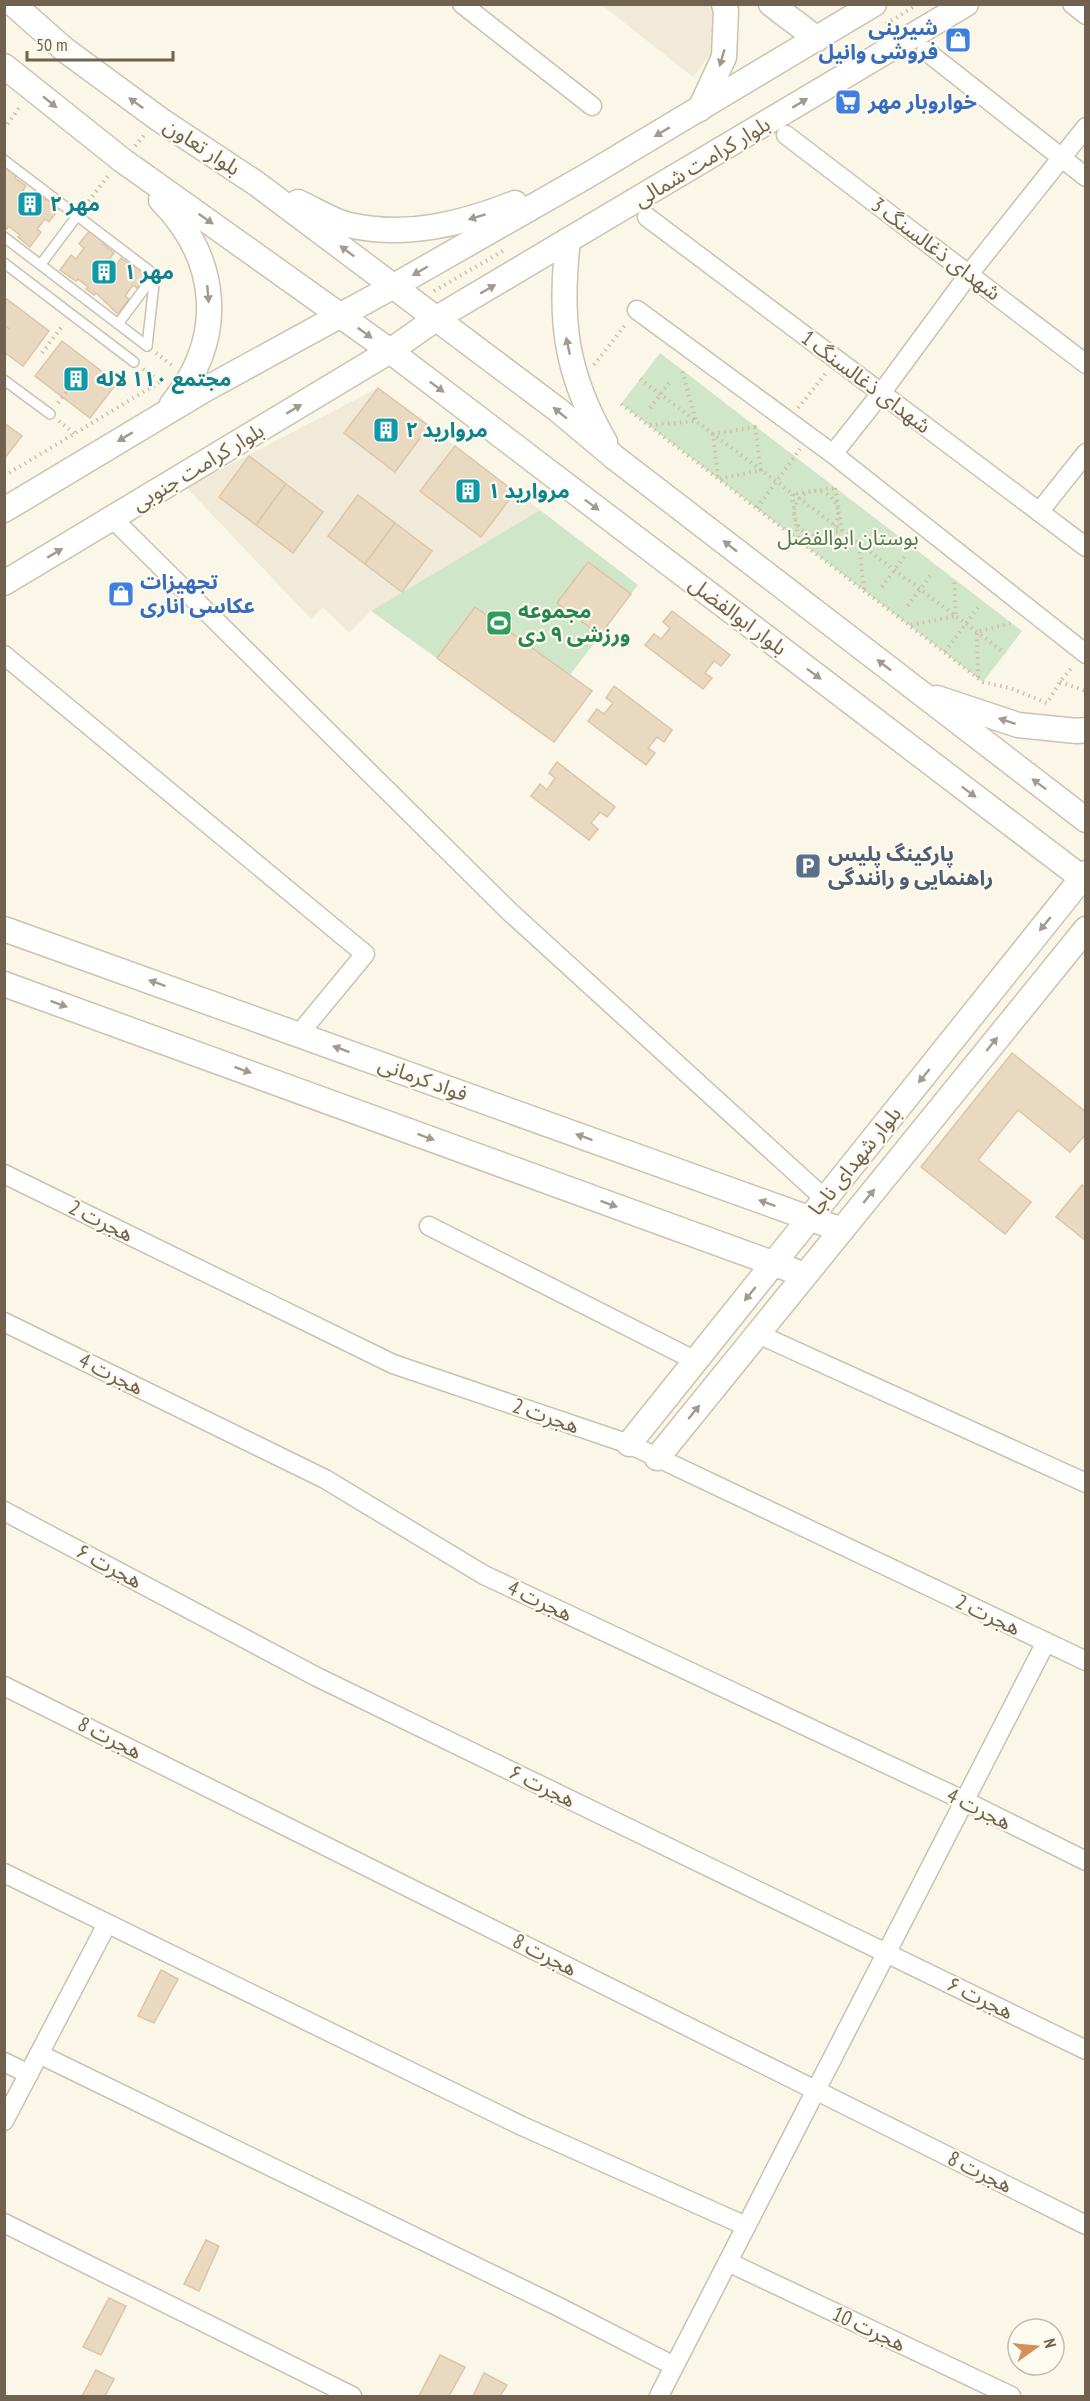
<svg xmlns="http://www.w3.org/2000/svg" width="1090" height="2401" font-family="'PT Sans Narrow','Noto Sans Arabic',sans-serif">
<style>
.residential{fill:#f1ead8}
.green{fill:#cfe6c8}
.building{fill:#ead9c1;stroke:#ddc5a6;stroke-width:1.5}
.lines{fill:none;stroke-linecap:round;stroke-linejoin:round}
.lane-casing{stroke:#cbc1b0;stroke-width:12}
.street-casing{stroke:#cbc1b0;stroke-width:21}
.secondary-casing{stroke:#cdc2ad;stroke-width:27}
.path{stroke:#d1bfa6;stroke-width:4;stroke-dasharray:1.5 4.5;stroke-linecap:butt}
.lane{stroke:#fff;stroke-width:9}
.street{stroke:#fff;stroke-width:18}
.secondary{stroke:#fff;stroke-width:24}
.oneway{fill:#a3998d}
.labels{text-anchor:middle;stroke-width:4.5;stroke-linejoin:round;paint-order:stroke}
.shop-label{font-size:21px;font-weight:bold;fill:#366cbe;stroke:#fdfaef;text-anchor:start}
.street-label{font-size:21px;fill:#71624f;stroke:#fdfaef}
.culture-label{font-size:21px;font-weight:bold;fill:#0d838f;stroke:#fdfaef;text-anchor:start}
.park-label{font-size:21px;fill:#517b4c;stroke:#fdfaef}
.leisure-label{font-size:21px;font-weight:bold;fill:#27864d;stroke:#fdfaef;text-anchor:start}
.service-label{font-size:21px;font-weight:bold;fill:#4e5e75;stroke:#fdfaef;text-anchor:start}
</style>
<rect width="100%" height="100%" fill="#faf7e9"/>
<g class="residential">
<path d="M602,5H712L715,48L693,77Z"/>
<path d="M378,388L540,510L371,611L349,633L323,607L311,619L186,487Z"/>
</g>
<g class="green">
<path d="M660,353L1022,631L983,682L621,404Z"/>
<path d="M540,510L638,585L570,675L592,691L554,742L371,611Z"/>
</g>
<g class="building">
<path d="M4,165L17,174L15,178L26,186L20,195L27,201L34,192L45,200L48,197L60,207L49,222L45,219L37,229L41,232L30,247L18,237L20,235L8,226L7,229L4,227Z"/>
<path d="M90,230L105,241L103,244L114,253L107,262L114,268L121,258L133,267L135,264L148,274L137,288L133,285L125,296L129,299L118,314L96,293L94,295L86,289L88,287L78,279L76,281L60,270L71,255L76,259L84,248L79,244Z"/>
<path d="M4,297L49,331L23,366L4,352Z"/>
<path d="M62,341L117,383L90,418L35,376Z"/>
<path d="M378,388L429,426L395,472L344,433Z"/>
<path d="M4,423L22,436L4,459Z"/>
<path d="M455,446L515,492L481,537L420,491Z"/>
<path d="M249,456L286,484L256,525L219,497Z"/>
<path d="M286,484L323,512L293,553L256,525Z"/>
<path d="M358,495L395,523L365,564L328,536Z"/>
<path d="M395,523L432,551L402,592L365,564Z"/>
<path d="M588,562L631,594L600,635L557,603Z"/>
<path d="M475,607L592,691L554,742L437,658Z"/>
<path d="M672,611L730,655L721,666L714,661L705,673L712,678L703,689L645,645L654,634L661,639L670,628L663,622Z"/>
<path d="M614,686L672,730L664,742L657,737L648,748L655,753L646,765L588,721L597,709L604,714L613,703L606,698Z"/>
<path d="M557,762L615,807L607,817L600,812L591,823L598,829L589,840L531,796L540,784L547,790L555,778L549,773Z"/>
<path d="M1012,1053L1086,1112V1134L1070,1152L1018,1110L978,1160L1031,1202L1005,1234L921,1167Z"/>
<path d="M1082,1185L1086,1188V1241L1056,1217Z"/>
<path d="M161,1970L178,1979L154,2023L138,2016Z"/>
<path d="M206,2240L219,2246L199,2291L184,2284Z"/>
<path d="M109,2298L126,2306L101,2355L83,2347Z"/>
<path d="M440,2355L465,2367L449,2396H419Z"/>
<path d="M96,2370L114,2379L105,2396H82Z"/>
<path d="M484,2373L507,2385L500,2396H473Z"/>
</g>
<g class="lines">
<defs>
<g id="lane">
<path d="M4,160L155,275"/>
<path d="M4,237L147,346"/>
<path d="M4,263L134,362"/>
<path d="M41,264L77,216"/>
<path d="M118,324L153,277"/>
<path d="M147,346L155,275"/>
<path d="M4,380L50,414"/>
</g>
<g id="street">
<path d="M462,4L592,106"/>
<path d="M1072,4L1086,15"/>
<path d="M926,51L1086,177"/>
<path d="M786,135L1086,364"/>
<path d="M647,217L1086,547"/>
<path d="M637,310L833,454L1086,654"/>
<path d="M833,454L882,392L969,274L1086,127"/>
<path d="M1039,512L1086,453"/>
<path d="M112,518L510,912L825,1199"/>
<path d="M4,655L365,954L299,1034"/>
<path d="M4,1174L393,1364L629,1444L1086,1661"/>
<path d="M429,1226L696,1361"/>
<path d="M4,1322L325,1479L484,1575L965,1801L1086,1861"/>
<path d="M758,1334L1086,1483"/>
<path d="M4,1511L317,1677L1086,2050"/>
<path d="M4,1686L1086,2225"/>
<path d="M4,1873L522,2126L746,2226"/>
<path d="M39,2054L557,2306L674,2366"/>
<path d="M4,2062L29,2074"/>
<path d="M4,2121L107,1924"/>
<path d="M4,2223L352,2396"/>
<path d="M728,2262L1011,2396"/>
<path d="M659,2396L1046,1642"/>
</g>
<g id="secondary">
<path d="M13,4L65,50L159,119L257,184L558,410L614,457L1086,820"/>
<path d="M771,4L817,39"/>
<path d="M4,66L122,160L390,351L1086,881"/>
<path d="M700,109L724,57L726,11L724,4"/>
<path d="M161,200C220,260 226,338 172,404"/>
<path d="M298,202C314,209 332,221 349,225C406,238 462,224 515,203"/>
<path d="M568,240C559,318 565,373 605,442"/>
<path d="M4,510L204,390L394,286L590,174L874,4"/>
<path d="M4,583L390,351L437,318L966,4"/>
<path d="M937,698L1018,725L1077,731L1086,730"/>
<path d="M4,929L842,1230"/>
<path d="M4,984L805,1275"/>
<path d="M629,1444L1086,873"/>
<path d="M657,1458L1086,929"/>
</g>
</defs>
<use href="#lane" class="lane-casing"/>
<use href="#street" class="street-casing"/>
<use href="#secondary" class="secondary-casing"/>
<g class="path">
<path d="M886,24L918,4"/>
<path d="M4,129L21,105"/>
<path d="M135,146L146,133"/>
<path d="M85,206L108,176"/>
<path d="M434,291L503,251"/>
<path d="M4,333L9,328"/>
<path d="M42,353L63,325"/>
<path d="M156,353L174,367"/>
<path d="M594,365L626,324"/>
<path d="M143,369L161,382"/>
<path d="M640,379L1005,653"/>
<path d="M58,403L76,379"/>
<path d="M621,404L983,682L1010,688L1047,703L1060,682L1073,666"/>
<path d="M650,408L670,382"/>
<path d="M798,408L827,372"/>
<path d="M59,421L75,434"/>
<path d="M650,425L696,421L682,371"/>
<path d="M755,427L761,470L718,479L713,434Z"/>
<path d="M4,476L160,382"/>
<path d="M835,488L842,531L798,539L792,494Z"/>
<circle cx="816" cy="513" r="22"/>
<path d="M757,508L800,449"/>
<path d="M882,587L904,557"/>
<path d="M864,589L859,544L903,540"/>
<path d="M908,606L930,576"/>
<path d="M911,625L956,616L954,579"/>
<path d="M945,652L979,606"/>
<path d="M978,677L977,632L1011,623"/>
<path d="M1060,682L1086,691"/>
</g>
<use href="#lane" class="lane"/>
<use href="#street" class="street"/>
<use href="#secondary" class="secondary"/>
</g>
<defs><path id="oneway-solid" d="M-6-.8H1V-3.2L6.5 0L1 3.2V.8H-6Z" transform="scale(1.5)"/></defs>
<g class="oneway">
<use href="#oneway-solid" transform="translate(722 58) rotate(106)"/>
<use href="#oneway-solid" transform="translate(50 102) rotate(39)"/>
<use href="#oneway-solid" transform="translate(136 103) rotate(-144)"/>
<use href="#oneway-solid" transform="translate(800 103) rotate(-31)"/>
<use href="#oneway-solid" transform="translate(662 132) rotate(149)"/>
<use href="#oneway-solid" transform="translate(477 217) rotate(163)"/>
<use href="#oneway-solid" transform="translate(206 219) rotate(35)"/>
<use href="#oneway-solid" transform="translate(347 251) rotate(-143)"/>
<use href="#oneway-solid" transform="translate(420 271) rotate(150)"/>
<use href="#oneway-solid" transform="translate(488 289) rotate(-30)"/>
<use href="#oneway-solid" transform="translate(208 294) rotate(85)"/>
<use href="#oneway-solid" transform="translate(365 333) rotate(36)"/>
<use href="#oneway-solid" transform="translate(568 346) rotate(-102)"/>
<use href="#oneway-solid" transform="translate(437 387) rotate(37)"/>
<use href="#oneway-solid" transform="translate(294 409) rotate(-31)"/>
<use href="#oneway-solid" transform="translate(560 413) rotate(-141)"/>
<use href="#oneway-solid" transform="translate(125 437) rotate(149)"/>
<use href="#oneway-solid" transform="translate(592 505) rotate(37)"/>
<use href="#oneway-solid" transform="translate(730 546) rotate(-142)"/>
<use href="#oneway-solid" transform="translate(55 553) rotate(-31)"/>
<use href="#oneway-solid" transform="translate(884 665) rotate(-142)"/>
<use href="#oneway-solid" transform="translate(814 674) rotate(37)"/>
<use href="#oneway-solid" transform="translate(1007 721) rotate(-162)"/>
<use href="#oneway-solid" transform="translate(1039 784) rotate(-143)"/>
<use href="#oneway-solid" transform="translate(969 792) rotate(37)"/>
<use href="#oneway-solid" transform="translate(1045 924) rotate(129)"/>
<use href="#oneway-solid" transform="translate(157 983) rotate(-160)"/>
<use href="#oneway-solid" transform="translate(59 1004) rotate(20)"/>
<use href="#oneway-solid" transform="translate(992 1044) rotate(-51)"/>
<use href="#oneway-solid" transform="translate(341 1049) rotate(-160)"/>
<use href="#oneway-solid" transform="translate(243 1070) rotate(20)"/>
<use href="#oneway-solid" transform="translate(924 1076) rotate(129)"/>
<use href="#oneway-solid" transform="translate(426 1137) rotate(20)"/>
<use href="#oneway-solid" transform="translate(584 1137) rotate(-160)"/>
<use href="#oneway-solid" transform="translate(869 1196) rotate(-51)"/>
<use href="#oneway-solid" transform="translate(767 1203) rotate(-160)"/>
<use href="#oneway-solid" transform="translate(609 1204) rotate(20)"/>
<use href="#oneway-solid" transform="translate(750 1294) rotate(129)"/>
<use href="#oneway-solid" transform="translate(694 1412) rotate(-51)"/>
</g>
<defs>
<symbol id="shop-square" viewBox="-11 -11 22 22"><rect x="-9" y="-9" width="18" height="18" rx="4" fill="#3f7fe0" stroke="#fdfaef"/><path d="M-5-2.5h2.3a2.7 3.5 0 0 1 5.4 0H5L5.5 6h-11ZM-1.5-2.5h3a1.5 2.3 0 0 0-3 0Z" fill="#fff"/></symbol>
<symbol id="supermarket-square" viewBox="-11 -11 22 22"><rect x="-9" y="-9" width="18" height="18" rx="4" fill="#3f7fe0" stroke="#fdfaef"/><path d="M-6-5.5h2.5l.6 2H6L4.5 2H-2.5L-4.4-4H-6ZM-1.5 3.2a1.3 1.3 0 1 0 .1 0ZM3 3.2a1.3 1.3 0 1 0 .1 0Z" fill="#fff"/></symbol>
<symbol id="building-square" viewBox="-11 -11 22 22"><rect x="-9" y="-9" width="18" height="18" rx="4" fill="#0f9aa8" stroke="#fdfaef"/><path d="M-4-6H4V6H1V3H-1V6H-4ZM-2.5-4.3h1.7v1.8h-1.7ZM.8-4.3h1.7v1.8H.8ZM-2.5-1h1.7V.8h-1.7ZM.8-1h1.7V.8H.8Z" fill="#fff"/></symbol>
<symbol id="stadium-square" viewBox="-11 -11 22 22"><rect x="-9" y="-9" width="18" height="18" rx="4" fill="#2e9e5b" stroke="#fdfaef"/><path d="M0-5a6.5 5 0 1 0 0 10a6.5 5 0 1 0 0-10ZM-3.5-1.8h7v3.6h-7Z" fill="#fff"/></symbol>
<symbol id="parking-square" viewBox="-11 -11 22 22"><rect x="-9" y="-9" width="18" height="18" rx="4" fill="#5c6f8a" stroke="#fdfaef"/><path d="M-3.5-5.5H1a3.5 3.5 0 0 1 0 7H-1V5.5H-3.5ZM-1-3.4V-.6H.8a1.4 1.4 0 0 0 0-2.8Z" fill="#fff"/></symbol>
</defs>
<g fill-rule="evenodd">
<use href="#shop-square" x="943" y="25" width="30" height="30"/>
<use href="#supermarket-square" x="833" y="87" width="30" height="30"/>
<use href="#building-square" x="15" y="189" width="30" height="30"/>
<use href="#building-square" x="89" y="257" width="30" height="30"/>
<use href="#building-square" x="61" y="364" width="30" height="30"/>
<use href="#building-square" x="371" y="415" width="30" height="30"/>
<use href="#building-square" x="453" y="476" width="30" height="30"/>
<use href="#shop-square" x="106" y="579" width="30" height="30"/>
<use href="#stadium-square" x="484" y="608" width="30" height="30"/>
<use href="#parking-square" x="793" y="851" width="30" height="30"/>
</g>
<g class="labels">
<g class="shop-label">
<text x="938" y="35" text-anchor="end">شیرینی<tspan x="938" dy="24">فروشی وانیل</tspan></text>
<text x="868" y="109">خواروبار مهر</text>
<text x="140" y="589">تجهیزات<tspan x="140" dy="24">عکاسی اناری</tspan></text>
</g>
<g class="street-label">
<text transform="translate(202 147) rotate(33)" y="7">بلوار تعاون</text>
<text transform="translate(702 162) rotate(-31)" y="7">بلوار کرامت شمالی</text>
<text transform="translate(936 249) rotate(37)" y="7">شهدای ذغالسنگ 3</text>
<text transform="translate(866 382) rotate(37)" y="7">شهدای ذغالسنگ 1</text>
<text transform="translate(198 467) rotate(-31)" y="7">بلوار کرامت جنوبی</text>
<text transform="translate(738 616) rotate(37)" y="7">بلوار ابوالفضل</text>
<text transform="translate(423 1079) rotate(20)" y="7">فواد کرمانی</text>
<text transform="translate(855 1161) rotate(-51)" y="7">بلوار شهدای ناجا</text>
<text transform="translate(101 1221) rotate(26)" y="7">هجرت 2</text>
<text transform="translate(111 1374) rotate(26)" y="7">هجرت 4</text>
<text transform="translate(546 1416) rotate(19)" y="7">هجرت 2</text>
<text transform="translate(109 1566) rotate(28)" y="7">هجرت ۶</text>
<text transform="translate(540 1601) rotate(25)" y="7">هجرت 4</text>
<text transform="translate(988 1615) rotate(25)" y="7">هجرت 2</text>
<text transform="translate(110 1738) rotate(27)" y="7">هجرت 8</text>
<text transform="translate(542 1786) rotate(26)" y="7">هجرت ۶</text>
<text transform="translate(979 1809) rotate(26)" y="7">هجرت 4</text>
<text transform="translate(545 1955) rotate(27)" y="7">هجرت 8</text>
<text transform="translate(980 1998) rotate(26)" y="7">هجرت ۶</text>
<text transform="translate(980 2172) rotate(26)" y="7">هجرت 8</text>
<text transform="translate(869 2329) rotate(25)" y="7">هجرت 10</text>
</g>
<g class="culture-label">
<text x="50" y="211">مهر ۲</text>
<text x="124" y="279">مهر ۱</text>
<text x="96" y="386">مجتمع ۱۱۰ لاله</text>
<text x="406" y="437">مروارید ۲</text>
<text x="488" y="498">مروارید ۱</text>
</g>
<g class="park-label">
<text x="848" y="545">بوستان ابوالفضل</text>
</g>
<g class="leisure-label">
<text x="518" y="618">مجموعه<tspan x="518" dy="24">ورزشی ۹ دی</tspan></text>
</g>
<g class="service-label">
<text x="828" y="861">پارکینگ پلیس<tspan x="828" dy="24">راهنمایی و رانندگی</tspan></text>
</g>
</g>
<rect width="1090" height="2401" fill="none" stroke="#71624f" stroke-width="12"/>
<g transform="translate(1036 2347) rotate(75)"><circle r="28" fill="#fdfaef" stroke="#c5bdaf" stroke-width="1.5"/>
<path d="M0-4.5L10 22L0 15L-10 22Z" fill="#d68e5c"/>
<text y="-9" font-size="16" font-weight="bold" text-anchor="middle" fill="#71624f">N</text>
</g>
<path d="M27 51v9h146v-9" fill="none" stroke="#71624f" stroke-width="3"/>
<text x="36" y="51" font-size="18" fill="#71624f" stroke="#fdfaef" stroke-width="4.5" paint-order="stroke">50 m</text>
</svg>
